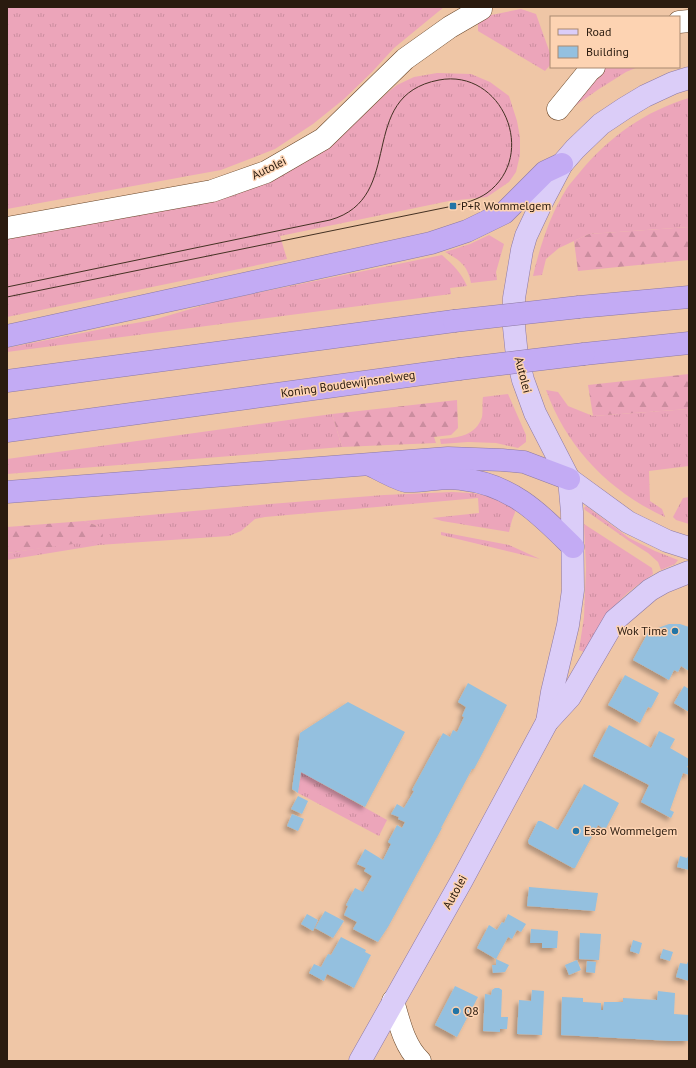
<svg xmlns="http://www.w3.org/2000/svg" width="696" height="1068" font-family="'PT Sans',sans-serif">
<style>
.grass{fill:url(#grass-tufts)}
.forest{fill:url(#forest-firs)}
.building{fill:#94c0df;filter:url(#shadow)}
.lines{fill:none;stroke-linecap:round;stroke-linejoin:round}
.minor-casing{stroke:#694629;stroke-width:23}
.major-casing{stroke:#8d79a4;stroke-width:23}
.highway-casing{stroke:#8d79a4;stroke-width:23}
.minor{stroke:#fff;stroke-width:22}
.major{stroke:#dbcdf8;stroke-width:22}
.highway{stroke:#c3abf4;stroke-width:22}
.tram{stroke:#443123;stroke-width:1}
.highway-bridge-casing{stroke:#8d79a4;stroke-width:23;stroke-linecap:butt}
.highway-bridge{stroke:#c3abf4;stroke-width:22}
.poi-dot{fill:#2275a6;stroke:#fdd3b2;stroke-width:1.5}
.labels{text-anchor:middle;stroke-width:3;stroke-linejoin:round;paint-order:stroke}
.street-label{font-size:12px;fill:#2a1b0f;stroke:#fdd3b2}
.poi-label{font-size:12px;fill:#2a1b0f;stroke:#fdd3b2;text-anchor:start}
</style>
<defs>
<pattern id="grass-tufts" width="24" height="20" patternUnits="userSpaceOnUse"><rect width="24" height="20" fill="#eca5ba"/><path d="M3 7l-1-3M5 7V3M7 7l1-3M15 17l-1-3M17 17v-4M19 17l1-3" fill="none" stroke="#cb8d9f"/></pattern>
<pattern id="forest-firs" width="22" height="20" patternUnits="userSpaceOnUse"><rect width="22" height="20" fill="#eca5ba"/><path d="M5 1l3.5 6h-7zM16 11l3.5 6h-7z" fill="#cb8d9f"/></pattern>
<filter id="shadow"><feDropShadow dx="-3.5" dy="3.5" stdDeviation="2" flood-color="#0004"/></filter>
</defs>
<rect width="100%" height="100%" fill="#efc6a6"/>
<g class="grass">
<path d="M7,7H444L394,48L372,72L344,99L313,124L275,149L221,170L7,209Z"/>
<path d="M521,9L536,14L551,56V64L545,71L478,31V23L481,17Z"/>
<path d="M604,67H638L626,72L599,89L572,108Z"/>
<path d="M437,73L471,74L490,82L509,96L517,121L520,137V155L516,172L509,182L487,197L449,201L280,236L287,259L7,317V237L212,198L355,123L387,93L397,85L414,77Z"/>
<path d="M689,98V227L589,234L559,248L546,259L542,275L533,276C540,246 550,215 567,188C571,182 576,177 580,172C609,137 645,111 689,98Z"/>
<path d="M489,235L504,244L496,272L497,280L471,283C468,266 460,260 445,252L470,244Z"/>
<path d="M442,255C453,265 461,272 467,286L450,288L451,294L7,352V348L107,328L153,320L218,301Z"/>
<path d="M546,390L558,392L568,406L593,416L689,409V466L649,471L650,501L662,509L665,517C609,491 567,448 546,390Z"/>
<path d="M508,394L526,435V442L518,448L496,443L468,442L441,444L440,439C457,438 476,436 482,417C483,411 482,403 483,397Z"/>
<path d="M332,414L342,447L7,474V459Z"/>
<path d="M452,492L472,493L493,497L516,510L512,520L509,532L442,521L432,518L479,513L478,498L265,517L255,519L241,531L229,536L99,545L7,560V553L102,539L98,526L84,521L270,504L384,495Z"/>
<path d="M689,497V524L676,520L673,517L683,498Z"/>
<path d="M586,506L629,538L655,551L678,560L675,564L661,570L658,562L648,553L629,541L585,510L584,508Z"/>
<path d="M584,524L652,568L653,574C639,584 625,593 615,606C603,620 594,636 584,652L579,650L584,617L586,568Z"/>
<path d="M441,532L509,545L540,559L441,535Z"/>
<path d="M301,772L387,820L379,836L298,793Z"/>
</g>
<g class="forest">
<path d="M689,227V260L578,271L574,241L589,234Z"/>
<path d="M689,374V409L593,416L588,385Z"/>
<path d="M457,400L458,428L451,435L434,437L436,443L342,447L332,414Z"/>
<path d="M84,521L98,526L103,535L102,540L7,553V527Z"/>
</g>
<g class="building">
<path d="M669,624H680L689,627V671L681,666L678,672L674,670L669,680L633,660L650,629L656,632L658,628Z"/>
<path d="M625,675L659,693L651,708L648,707L640,723L608,705Z"/>
<path d="M468,683L507,705L482,754L474,769H472L441,828H442L388,927L378,942L353,929L357,922L344,915L348,906L346,905L355,888L363,892L372,876L364,871L366,868L357,864L365,849L383,860L391,844L388,842L397,825L402,828L405,822L398,819L399,817L391,814L397,804L404,808L414,791L412,790L443,733L450,737L453,730L457,732L464,717L462,716L466,707L458,702Z"/>
<path d="M684,686L689,689V712L674,703Z"/>
<path d="M348,702L405,732L365,807L301,772L298,793L292,789L300,733Z"/>
<path d="M609,725L651,748L659,731L675,739L670,748L689,759V764L687,767L689,768V775L683,773L670,810L674,812L671,818L641,802L649,785L593,756Z"/>
<path d="M584,784L619,803L605,830L598,825L575,868H573L529,844L528,841L538,821H541L558,830Z"/>
<path d="M298,796L308,801L302,814L291,809Z"/>
<path d="M292,814L304,819L298,831L287,826Z"/>
<path d="M689,854V870L677,867L680,856L687,858Z"/>
<path d="M529,887L598,893L595,911L527,906Z"/>
<path d="M325,911L344,921L333,938L315,928Z"/>
<path d="M307,914L318,920L313,931L301,924Z"/>
<path d="M508,914L526,924L521,932L517,930L512,939L508,937L496,959L477,948L489,925L497,930L502,922L504,923Z"/>
<path d="M531,929L558,931L557,948H542V943H530Z"/>
<path d="M580,933L601,934L599,960L579,959Z"/>
<path d="M341,937L366,950L365,952L371,955L354,988L327,974L324,981L309,973L314,964L321,967L328,954L331,955Z"/>
<path d="M633,940L642,943L639,954L630,951Z"/>
<path d="M663,949L673,952L670,961L660,958Z"/>
<path d="M496,959L509,965L505,972L493,973L492,965H496Z"/>
<path d="M689,959V981L676,977L680,963L687,964Z"/>
<path d="M577,960L581,970L569,975L565,965Z"/>
<path d="M587,961L596,962L595,973L586,972Z"/>
<path d="M455,986L478,997L457,1037L435,1025Z"/>
<path d="M495,988H499L502,990L501,1017H508L507,1029H500V1032L483,1031L485,994L491,995L492,990Z"/>
<path d="M532,990L544,991L542,1035L517,1034L519,1000L531,1001Z"/>
<path d="M658,991L675,993L674,1014L689,1015V1041H672L561,1035L562,997L583,998V1002L601,1003V1010H603L604,1002H623V998L657,1000Z"/>
</g>
<g class="lines">
<defs>
<g id="minor">
<path d="M679,22L689,21"/>
<path d="M558,109L589,71L594,67"/>
<path d="M7,228L212,191L266,172L323,139L405,59L450,27L481,9V7"/>
<path d="M393,1001C399,1021 404,1046 420,1061"/>
</g>
<g id="major">
<path d="M569,479L628,522L667,541L689,548"/>
<path d="M547,722L552,692L568,625L573,590L572,512L569,479L535,413L523,380L517,356L514,327V298L522,250L526,236L542,202L562,164L575,149L601,124L625,108L645,96L673,83L689,78"/>
<path d="M360,1061L462,880L547,722L570,697L615,620L650,590L664,582L689,572"/>
</g>
<g id="highway">
<path d="M579,307L689,297"/>
<path d="M7,336L431,243L467,231L504,213L545,172L562,164"/>
<path d="M584,354L689,343"/>
<path d="M7,381L454,321"/>
<path d="M7,431L459,369"/>
<path d="M370,465C379,469 398,480 406,481C424,482 443,476 461,479C511,484 539,513 573,547"/>
<path d="M7,492L448,458L502,460L524,462L569,479"/>
</g>
</defs>
<use href="#minor" class="minor-casing"/>
<use href="#major" class="major-casing"/>
<use href="#highway" class="highway-casing"/>
<use href="#minor" class="minor"/>
<use href="#major" class="major"/>
<use href="#highway" class="highway"/>
<path class="tram" d="M7,287L330,220C408,198 354,96 439,80C502,68 539,155 487,193C477,200 465,203 453,206L7,297"/>
<defs>
<g id="highway-bridge">
<path d="M454,321L579,307"/>
<path d="M459,369L584,354"/>
</g>
</defs>
<use href="#highway-bridge" class="highway-bridge-casing"/>
<use href="#highway-bridge" class="highway-bridge"/>
</g>
<g class="poi-dot">
<rect x="449" y="202" width="8" height="8" rx="2"/>
<circle cx="675" cy="631" r="4"/>
<circle cx="576" cy="831" r="4"/>
<circle cx="456" cy="1011" r="4"/>
</g>
<g class="labels">
<g class="street-label">
<text transform="translate(269 168) rotate(-26)" y="4">Autolei</text>
<text transform="translate(523 375) rotate(75)" y="4">Autolei</text>
<text transform="translate(348 384) rotate(-8)" y="4">Koning Boudewijnsnelweg</text>
<text transform="translate(455 892) rotate(-61)" y="4">Autolei</text>
</g>
<g class="poi-label">
<text x="461" y="210">P+R Wommelgem</text>
<text x="667" y="635" text-anchor="end">Wok Time</text>
<text x="584" y="835">Esso Wommelgem</text>
<text x="464" y="1015">Q8</text>
</g>
</g>
<rect width="696" height="1068" fill="none" stroke="#2a1b0f" stroke-width="16"/>
<rect x="550" y="16" width="130" height="52" fill="#fdd3b2" stroke="#a98971"/>
<rect x="558" y="29" width="20" height="6" fill="#dbcdf8" stroke="#a98971"/>
<text x="586" y="36" font-size="12" fill="#2a1b0f">Road</text>
<rect x="558" y="46" width="20" height="12" fill="#94c0df" stroke="#a98971"/>
<text x="586" y="56" font-size="12" fill="#2a1b0f">Building</text>
</svg>
